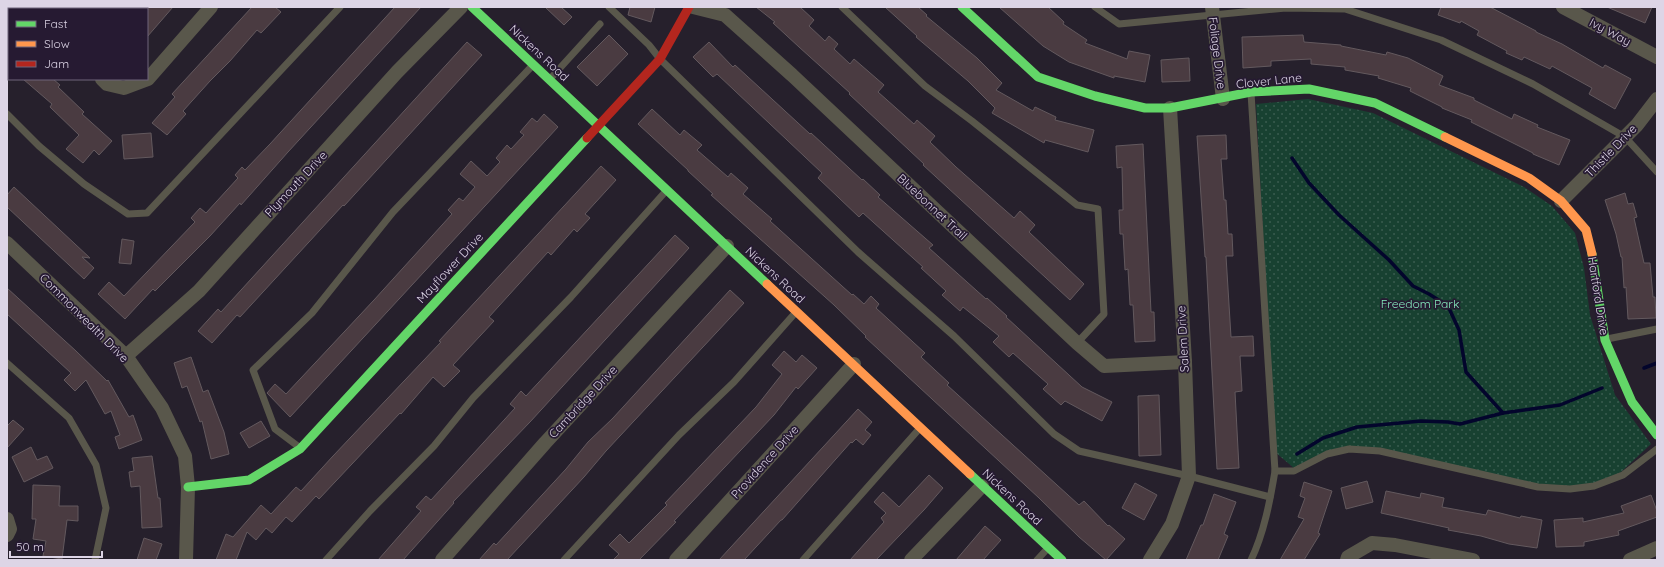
<svg xmlns="http://www.w3.org/2000/svg" width="1664" height="567" font-family="Quicksand,sans-serif">
<style>
.green{fill:url(#green-dots)}
.lines{fill:none;stroke-linecap:round;stroke-linejoin:round}
.stream{stroke:#03052c;stroke-width:3.5}
.building{fill:#4a3b41;stroke:#63595e}
.lane{stroke:#59574b;stroke-width:7}
.street{stroke:#59574b;stroke-width:14}
.fast{stroke:#63d668;stroke-width:9}
.slow{stroke:#ff974d;stroke-width:9}
.jam{stroke:#b3261e;stroke-width:9}
.labels{text-anchor:middle;stroke-width:3.5;stroke-linejoin:round;paint-order:stroke}
.street-label{font-size:12px;fill:#ddd5e6;stroke:#261a32}
.park-label{font-size:12px;fill:#85ebbd;stroke:#261a32}
</style>
<defs>
<pattern id="green-dots" width="8" height="8" patternUnits="userSpaceOnUse"><rect width="8" height="8" fill="#184131"/><path d="M2 2h.1M6 6h.1" fill="none" stroke="#395c4f" stroke-width="1.8" stroke-linecap="round"/></pattern>
</defs>
<rect width="100%" height="100%" fill="#26202c"/>
<path class="green" d="M1308,99L1373,113L1524,187L1552,206L1575,233L1584,268L1590,315L1615,395L1651,444L1621,472L1605,481L1561,490L1382,451H1341L1295,469L1275,452L1256,104Z"/>
<g class="lines">
<g class="stream">
<path d="M1292,158L1309,183L1339,215L1389,260L1413,286L1429,294L1448,306L1459,330L1466,372L1503,413"/>
<path d="M1644,368L1657,363"/>
<path d="M1297,454L1323,438L1357,427L1421,421L1448,422L1460,424L1503,413L1560,405L1602,388"/>
</g>
</g>
<g class="building">
<path d="M147,7H173L147,37Z"/>
<path d="M252,7H275L281,12L261,33L257,30L230,61L210,81L183,111L186,114L167,135L152,123L175,97L172,94Z"/>
<path d="M395,7H421L288,152L241,205L240,203L210,236L155,291L153,289L125,319L98,294L109,282L124,296L195,222L191,218L200,208L206,213L238,178L235,175L242,167L245,170L270,144Z"/>
<path d="M545,7H561L572,17L564,25Z"/>
<path d="M630,7H655L651,22L628,15Z"/>
<path d="M756,7H800L814,20L809,26L825,41L829,36L838,44L834,49L850,64L854,59L884,85L878,92L914,124L917,120L935,136L930,142L956,167L1014,218L1020,211L1035,225L1029,232L1084,284L1070,300L923,165L924,164L849,94L850,93L799,47L773,23L775,22Z"/>
<path d="M885,7H918L927,15L926,16L977,58L1002,83L996,90L1033,111L1035,107L1056,117L1055,120L1094,130L1088,152L1045,140L1044,143L992,113L995,108L968,81L916,37L917,36Z"/>
<path d="M999,7H1048L1064,22L1063,24L1087,40L1085,43L1127,59L1129,51L1150,55L1145,82L1114,76V78L1069,62L1043,46Z"/>
<path d="M1441,7H1490L1536,31V32L1562,44L1603,68L1605,65L1631,79L1615,109L1589,94L1592,88L1552,66L1550,69L1524,57L1522,60L1506,53L1507,51L1477,35L1479,31L1461,21L1460,23L1438,15Z"/>
<path d="M1607,7H1652L1645,23Z"/>
<path d="M609,35L628,54L597,86L577,67Z"/>
<path d="M1303,35L1304,42L1341,45V46L1386,55L1387,52L1408,58L1443,76L1439,85L1474,98V100L1512,119L1514,114L1538,125L1537,127L1570,140L1559,165L1533,154V153L1471,122L1472,120L1442,108V107L1410,91L1411,88L1378,78L1379,76L1345,70V67L1311,64V59L1271,61V66L1243,68L1242,37Z"/>
<path d="M467,42L482,55L344,206L343,205L240,317L237,315L212,343L198,331L218,309L221,312Z"/>
<path d="M709,42L733,67L735,65L810,134L811,133L862,180L863,179L880,195L878,197L933,245L929,248L986,299L987,298L1007,316L1006,317L1082,387L1112,402L1102,421L1065,401L1061,405L1043,389L1048,384L1013,353L1009,357L993,342L999,336L963,307L960,311L942,295L946,291L921,268L923,267L863,213L859,217L818,178L822,173L717,74L713,77L693,57Z"/>
<path d="M1189,58L1190,81L1162,82L1161,60Z"/>
<path d="M23,79H53L60,85L58,87L84,112L82,114L112,141L99,155L94,150L83,163L66,149L79,135L50,107L52,104Z"/>
<path d="M652,109L680,135L684,130L702,145L697,150L728,177L731,173L748,188L743,194L772,219L770,221L852,295L853,294L864,304L871,296L879,304L876,308L925,353L921,357L949,383L947,385L1079,505L1084,501L1108,526L1109,525L1125,539L1106,560L1079,537L1039,498L865,337L866,336L834,305L711,195L713,194L688,171V170L638,124Z"/>
<path d="M544,114L558,127L290,417L267,393L275,384L286,394L374,300L452,214L448,210L459,198L463,201L475,187L460,174L471,161L487,176L500,162L496,158L507,145L511,149L524,135L520,132L532,118L537,122Z"/>
<path d="M151,133L153,157L124,159L122,135Z"/>
<path d="M1226,135L1227,159H1221L1224,200H1226L1228,234H1232L1233,256H1226L1231,337L1253,336L1254,356H1240L1242,391L1235,392L1239,468L1217,469L1206,257H1205L1197,136Z"/>
<path d="M1143,144L1151,312H1154L1155,341L1135,342L1133,305H1130L1128,269L1125,270L1123,234H1120L1119,210H1123L1122,167L1117,168L1116,146Z"/>
<path d="M601,166L616,180L585,214L590,218L577,232L574,229L551,255L548,252L489,317L494,321L453,365L460,371L444,387L433,377L401,414L400,413L319,499L316,496L292,522L286,517L272,533L266,528L256,540L247,532L236,560H216L226,534L233,537L261,505L271,514L296,487L301,491L333,456L441,342L439,341Z"/>
<path d="M14,187L90,258L82,257L94,268L84,279L7,207V195Z"/>
<path d="M1625,193L1628,204L1633,203L1637,217L1634,218L1644,263H1650L1653,297H1655L1656,318L1628,319L1626,287L1624,288L1622,257H1621L1616,234L1605,200Z"/>
<path d="M675,235L689,248L670,269L530,422L453,502L454,503L403,560H378L421,511L416,507L426,496L431,500L515,408L510,404L521,391L526,396Z"/>
<path d="M122,239L134,241L131,264L119,263Z"/>
<path d="M7,288L76,351L107,381L108,380L129,417L133,415L142,440L119,449L115,437L120,435L111,411L105,414L86,380L75,391L64,380L71,373L7,314Z"/>
<path d="M730,290L744,303L606,451L584,477L507,560H479L494,543L496,545L566,469L588,442L613,418Z"/>
<path d="M784,351L796,362L802,355L817,368L798,389L796,387L774,415L674,521L676,522L639,560H613L619,554L609,545L620,534L629,543L667,505L665,503L756,407L782,374L772,365Z"/>
<path d="M191,357L203,392L208,390L224,432L229,454L211,459L202,421L200,422L187,386L182,388L174,363Z"/>
<path d="M1159,395L1161,455L1139,456L1138,396Z"/>
<path d="M858,409L872,422L865,430L871,435L863,445L856,439L852,443L851,442L782,520H781L744,560H719Z"/>
<path d="M13,420L24,429L7,448V426Z"/>
<path d="M261,421L270,436L249,448L240,433Z"/>
<path d="M31,447L37,460L47,456L53,468L24,482L12,457Z"/>
<path d="M152,456L158,498H160L162,527L142,528L140,486L131,487L129,472L134,471L132,458Z"/>
<path d="M929,475L943,488L924,510L876,560H850L884,522L881,518L886,513L874,502L883,492L899,507Z"/>
<path d="M1367,481L1373,502L1346,509L1341,488Z"/>
<path d="M1304,482L1332,491L1318,533L1320,534L1304,560H1280L1304,519L1298,517L1305,498L1300,496Z"/>
<path d="M1135,483L1157,495L1144,520L1122,508Z"/>
<path d="M33,485L60,486L59,506H78V521L67,520L62,559L43,556L46,541L33,539L36,519H32Z"/>
<path d="M1386,491L1420,498L1421,493L1444,498L1442,507L1486,515L1488,510L1520,518L1521,516L1542,520L1537,548L1509,544L1481,536L1448,530L1449,528L1381,513Z"/>
<path d="M1214,494L1236,502L1224,534L1228,536L1218,560H1186L1201,525H1203Z"/>
<path d="M1651,495L1657,511V517L1618,531L1619,535L1584,542V546L1556,547L1554,520L1583,518V522L1624,513L1621,506Z"/>
<path d="M985,526L1001,540L983,560H956Z"/>
<path d="M144,538L162,544L156,560H137Z"/>
</g>
<g class="lines">
<g class="lane">
<path d="M609,7L649,45L660,59L858,252L954,336L1054,434L1079,451L1189,476L1270,497"/>
<path d="M842,7L925,86L972,121L1077,205L1098,209L1104,314L1077,343"/>
<path d="M1095,7L1119,24L1286,8L1345,9L1441,40L1533,84L1625,137L1657,172"/>
<path d="M550,79L600,24"/>
<path d="M1251,93L1275,471C1270,501 1264,533 1251,560"/>
<path d="M7,114L39,146L84,184L128,214L147,213L340,7"/>
<path d="M1607,339L1657,329"/>
<path d="M7,363L69,418L96,465L106,508L95,560"/>
<path d="M299,447L275,429L253,370L312,313L393,212L533,65"/>
<path d="M1275,471H1294L1327,454L1349,449L1380,451L1538,487L1570,489L1594,486L1623,475L1657,449"/>
<path d="M326,560L370,511L434,446L473,398L571,297L666,191"/>
<path d="M564,560L679,435L734,382L796,312"/>
<path d="M803,560L920,428"/>
<path d="M1037,560L1048,548"/>
</g>
<g class="street">
<path d="M25,7L27,9"/>
<path d="M693,7L725,15L792,75L1077,343L1104,366L1185,362"/>
<path d="M1212,7L1223,99"/>
<path d="M1563,7L1657,57"/>
<path d="M102,79L107,84L124,88L148,79L211,7"/>
<path d="M1561,201L1637,125L1657,99"/>
<path d="M7,243L126,356L162,408L185,456L188,487L186,560"/>
<path d="M126,356L199,291L397,72L461,7"/>
<path d="M7,519L10,529L7,535"/>
<path d="M442,560L545,443L727,246"/>
<path d="M676,560L854,364"/>
<path d="M911,560L982,486"/>
<path d="M1150,560L1172,524L1189,476L1185,362L1170,108"/>
<path d="M1347,560L1348,557L1372,543L1395,545L1473,560"/>
<path d="M1630,560L1657,548"/>
</g>
<g class="fast">
<path d="M472,7L767,284"/>
<path d="M962,7L1038,77L1095,96L1145,108H1170L1251,92L1309,89L1375,103L1445,137"/>
<path d="M1592,254L1605,340L1632,402L1657,435"/>
<path d="M970,474L1062,560"/>
<path d="M188,487L249,480L300,449L587,138"/>
</g>
<g class="slow">
<path d="M1445,137L1529,178L1561,201L1586,230L1592,254"/>
<path d="M767,284L970,474"/>
</g>
<path class="jam" d="M587,138L660,59L689,7"/>
</g>
<g class="labels">
<g class="street-label">
<text transform="translate(1610 32) rotate(28)" y="4">Ivy Way</text>
<text transform="translate(539 53) rotate(43)" y="4">Nickens Road</text>
<text transform="translate(1217 53) rotate(83)" y="4">Foliage Drive</text>
<text transform="translate(1269 81) rotate(-6)" y="4">Clover Lane</text>
<text transform="translate(1611 151) rotate(-46)" y="4">Thistle Drive</text>
<text transform="translate(296 184) rotate(-47)" y="4">Plymouth Drive</text>
<text transform="translate(932 207) rotate(43)" y="4">Bluebonnet Trail</text>
<text transform="translate(450 268) rotate(-47)" y="4">Mayflower Drive</text>
<text transform="translate(775 275) rotate(43)" y="4">Nickens Road</text>
<text transform="translate(1598 296) rotate(81)" y="4">Hartford Drive</text>
<text transform="translate(84 318) rotate(45)" y="4">Commonwealth Drive</text>
<text transform="translate(1183 339) rotate(-93)" y="4">Salem Drive</text>
<text transform="translate(583 402) rotate(-47)" y="4">Cambridge Drive</text>
<text transform="translate(765 462) rotate(-48)" y="4">Providence Drive</text>
<text transform="translate(1012 497) rotate(43)" y="4">Nickens Road</text>
</g>
<g class="park-label">
<text x="1420" y="308">Freedom Park</text>
</g>
</g>
<rect width="1664" height="567" fill="none" stroke="#ddd5e6" stroke-width="16"/>
<rect x="8" y="8" width="140" height="72" fill="#261a32" stroke="#6f657a"/>
<rect x="16" y="21" width="20" height="6" fill="#63d668" stroke="#6f657a"/>
<text x="44" y="28" font-size="12" fill="#ddd5e6">Fast</text>
<rect x="16" y="41" width="20" height="6" fill="#ff974d" stroke="#6f657a"/>
<text x="44" y="48" font-size="12" fill="#ddd5e6">Slow</text>
<rect x="16" y="61" width="20" height="6" fill="#b3261e" stroke="#6f657a"/>
<text x="44" y="68" font-size="12" fill="#ddd5e6">Jam</text>
<path d="M10 551v6h92v-6" fill="none" stroke="#ddd5e6" stroke-width="2"/>
<text x="16" y="551" font-size="12" fill="#ddd5e6" stroke="#261a32" stroke-width="3" paint-order="stroke">50 m</text>
</svg>
